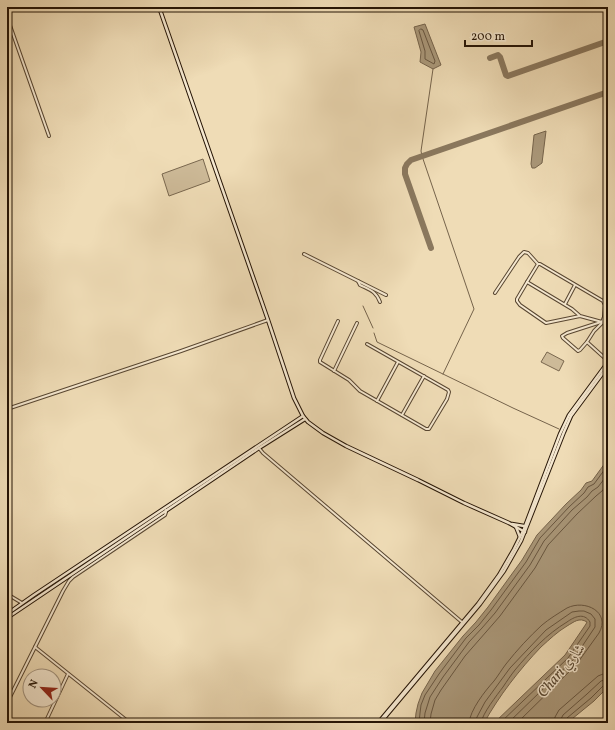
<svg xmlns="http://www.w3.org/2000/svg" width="615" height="730" font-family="Vollkorn,Amiri,serif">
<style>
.green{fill:#cdba98;stroke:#79674e}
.water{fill:#aa987a;stroke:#75634b}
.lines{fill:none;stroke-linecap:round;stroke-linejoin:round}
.shore{stroke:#685640;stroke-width:1}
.stream{stroke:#75634b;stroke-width:1}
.taxiway{stroke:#8a785e;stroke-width:6}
.street-casing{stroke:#584631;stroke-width:4}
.secondary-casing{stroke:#251405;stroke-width:4.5}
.street{stroke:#f5e8d0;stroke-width:2}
.secondary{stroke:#f5e8d0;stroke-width:2.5}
.labels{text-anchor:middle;stroke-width:3;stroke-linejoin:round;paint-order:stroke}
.water-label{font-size:15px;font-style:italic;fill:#5a4934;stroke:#f5e8d0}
</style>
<rect width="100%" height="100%" fill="#efdcb6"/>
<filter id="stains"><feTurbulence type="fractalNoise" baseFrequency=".005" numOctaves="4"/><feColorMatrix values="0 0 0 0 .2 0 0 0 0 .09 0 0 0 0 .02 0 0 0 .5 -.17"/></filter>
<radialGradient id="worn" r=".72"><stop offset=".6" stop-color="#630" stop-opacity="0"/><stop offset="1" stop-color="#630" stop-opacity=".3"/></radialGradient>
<g class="green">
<path d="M203,159L210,181L169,196L162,174Z"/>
<path d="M547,352L564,361L559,371L541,362Z"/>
</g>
<g class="water">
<path d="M425,24L441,65L433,69L420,62L421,52L414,27Z"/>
<path d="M546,131L542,163L535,168H532L531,164L534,135Z"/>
<path d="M608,459V687L594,701L567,723H494L565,655L586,624L587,622C579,617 574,622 567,626C557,632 550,639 541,647C519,670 499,696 484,723H415L416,713L418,704L422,693L435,671L463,636L476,622L488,607L522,560L537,535L566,504L581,490L586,483L592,481Z"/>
</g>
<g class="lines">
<g class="shore">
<path d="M421,29L423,30L435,61L434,64L425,59V51L419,31Z"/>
<path d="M419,723L420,713L421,705L425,695L439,674L466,638L479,625L491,610L526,562L540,538L569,507L584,493L588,487L594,484L608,465"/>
<path d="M424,723L425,713L430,697L443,677L469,642L482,628L495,613L530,565L544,541L572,510L587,497L592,491L598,487L608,474"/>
<path d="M430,723L431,714L435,700L441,690L465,656L500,616L535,568L548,545L577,514L596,496L602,491L608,484"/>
<path d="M469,723C470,710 485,691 494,681C498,676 502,669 506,664C517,650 529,637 542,625C549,619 559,613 567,608C585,599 611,612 599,633L576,665L517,723"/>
<path d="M475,723L477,717L485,702L510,668L546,630L572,612L579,611H584L591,614L595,619V627L573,660L508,723"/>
<path d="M481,723C482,714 497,695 503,687C507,681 511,675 515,670C530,652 547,634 567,622C574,617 584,612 590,622V626L568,658L500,723"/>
<path d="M554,723L555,717L559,710L598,676L603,674L608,673"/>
<path d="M560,723L561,719L563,715L587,694L601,681L608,679"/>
<path d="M565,723L567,718L591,698L604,685L608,684"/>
</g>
<g class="stream">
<path d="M433,69L421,151L422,156L474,309L443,374"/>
<path d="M363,306L373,328"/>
<path d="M374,333L377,342L513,408L559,429"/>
</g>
<g class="taxiway">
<path d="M490,58L498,55L500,57L506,75L508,76L608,41"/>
<path d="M431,248L405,174V168L407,164L411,160L608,92"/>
</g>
<defs>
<g id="street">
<path d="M7,17L49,136"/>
<path d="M304,254L386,295"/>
<path d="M358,281L360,285C370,290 376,291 380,302"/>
<path d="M527,282L538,264H540L603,301L605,305L604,317"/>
<path d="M495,293L519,257L524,252L528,253L538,264"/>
<path d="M565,304L575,285"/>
<path d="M580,316L572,309L527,282L517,299V301L520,305L546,323L580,316L602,322L604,317L608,320"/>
<path d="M338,321L320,360V362L349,380L360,391L426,429H429L447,399L449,392L448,390L367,344"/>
<path d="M602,323L594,331L587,342L608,361"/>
<path d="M587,342L580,350L578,351L563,338L562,336L567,333L601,322"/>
<path d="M334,371L357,323"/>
<path d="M377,401L398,362"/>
<path d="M7,409L181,351L268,320"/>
<path d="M402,415L424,376"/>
<path d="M259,448L263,453L463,623"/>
<path d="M7,594L22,603"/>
<path d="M35,647L130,723"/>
<path d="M7,703L63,591L69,581L73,577L165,515L166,512V510"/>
<path d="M45,723L68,674"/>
</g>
<g id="secondary">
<path d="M159,7L268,320L294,398L303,416L308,422L323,433L346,446L418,480L464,503L509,523L525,532"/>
<path d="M512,524L524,526"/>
<path d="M516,527L520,537"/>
<path d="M7,614L34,595L303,416"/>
<path d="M7,618L259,448L305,419"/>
<path d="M378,723L478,604L499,575L514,549L524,529L560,434L569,415L608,362"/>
<path d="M380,723L480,604L504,571L521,541L564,432L571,416L608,366"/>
</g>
</defs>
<use href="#street" class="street-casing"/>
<use href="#secondary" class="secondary-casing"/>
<use href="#street" class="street"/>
<use href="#secondary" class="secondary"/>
</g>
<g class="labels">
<g class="water-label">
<text transform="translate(561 670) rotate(-50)" y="5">Chari شاري</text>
</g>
</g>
<rect width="615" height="730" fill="none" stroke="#efdcb6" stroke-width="24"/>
<rect x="8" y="8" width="599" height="714" fill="none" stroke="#251405" stroke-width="2"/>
<rect x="12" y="12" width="591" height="706" fill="none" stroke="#251405"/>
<g transform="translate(42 688) rotate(295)"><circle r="19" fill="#f5e8d0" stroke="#a2937f"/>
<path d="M0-3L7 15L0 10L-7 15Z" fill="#8f2418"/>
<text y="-6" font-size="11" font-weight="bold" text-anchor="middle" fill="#251405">N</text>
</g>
<path d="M465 40v6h67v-6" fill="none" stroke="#251405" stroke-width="2"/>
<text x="471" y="40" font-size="12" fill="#251405" stroke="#f5e8d0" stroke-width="3" paint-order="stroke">200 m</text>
<rect width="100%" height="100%" filter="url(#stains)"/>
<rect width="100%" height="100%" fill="url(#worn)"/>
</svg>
